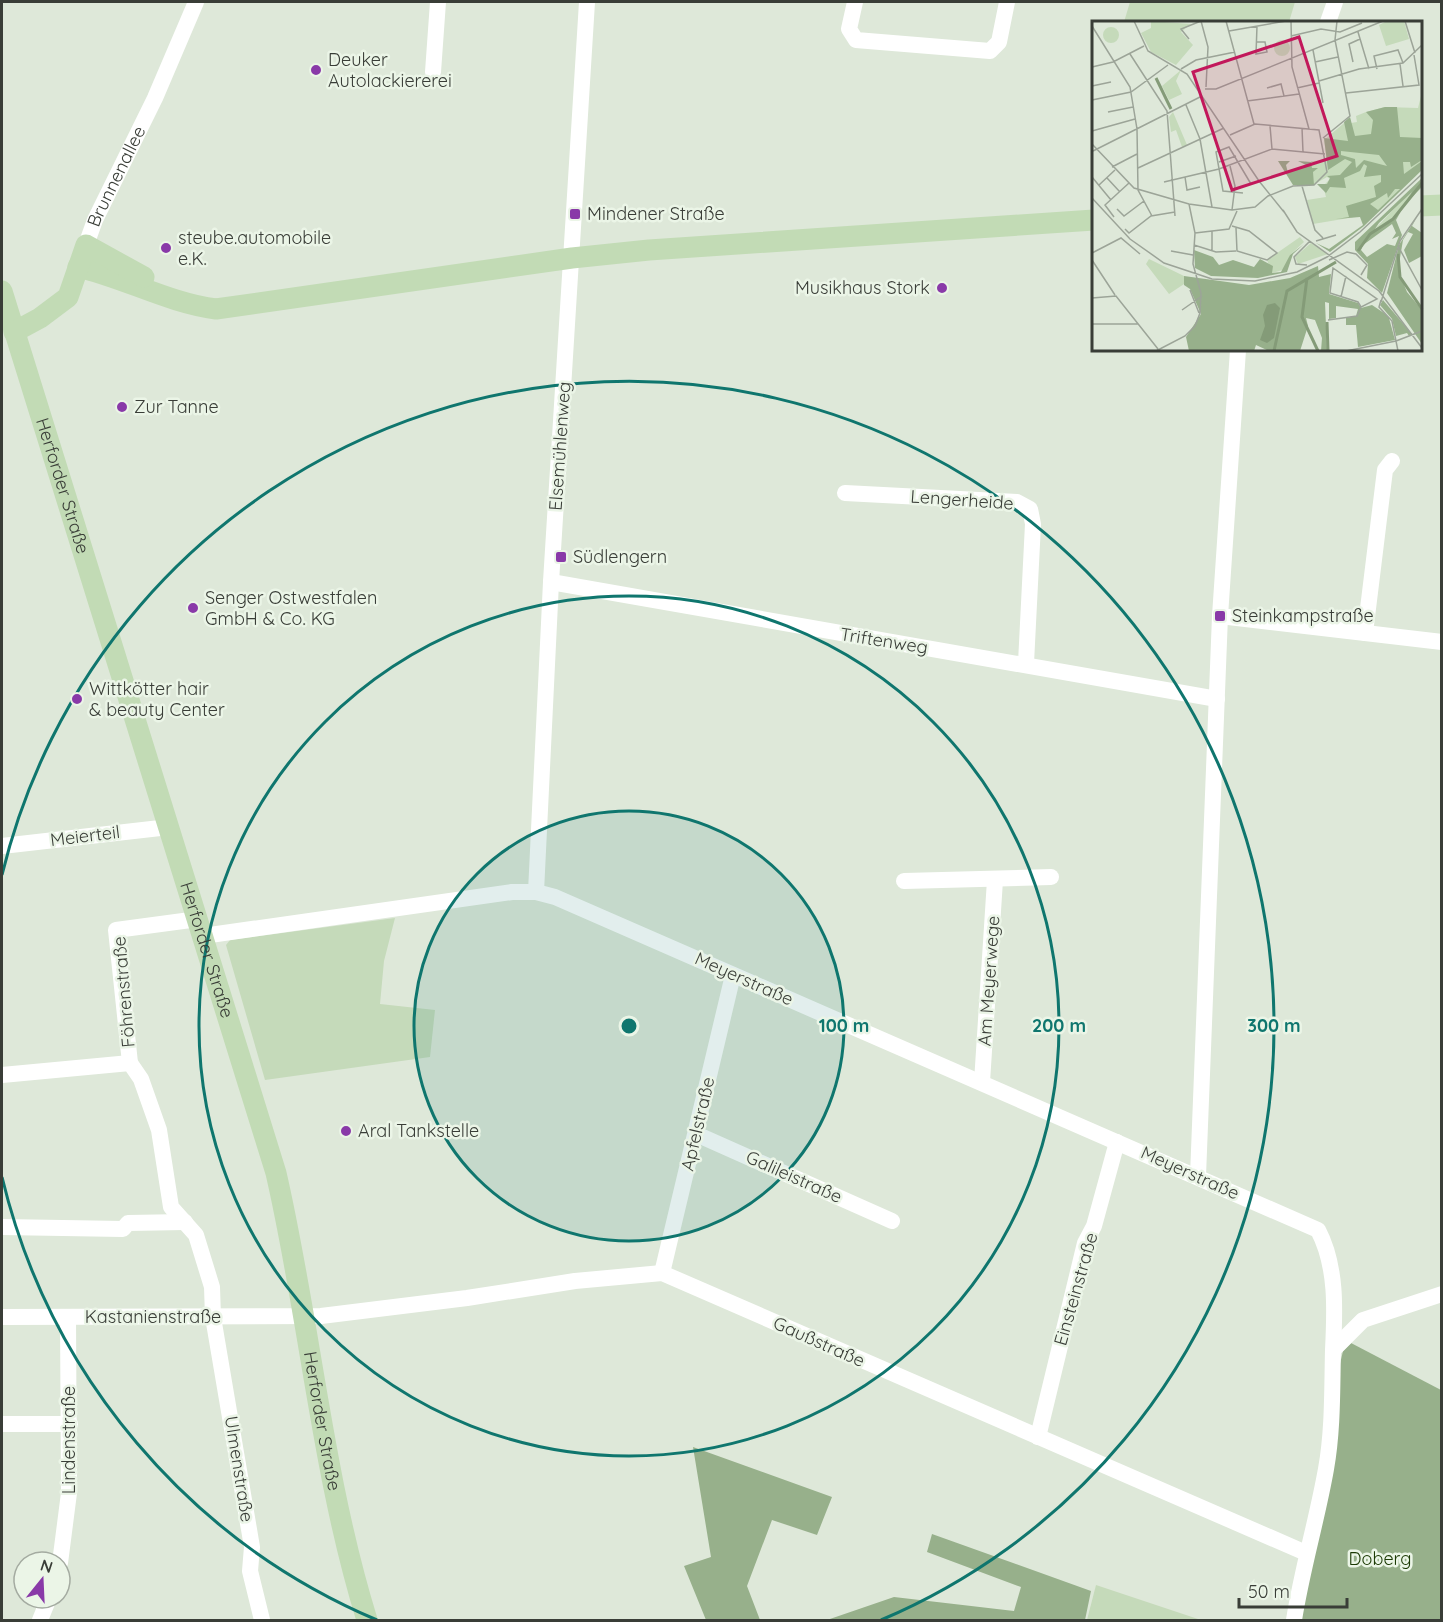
<svg xmlns="http://www.w3.org/2000/svg" width="1443" height="1622" font-family="Quicksand,sans-serif">
<style>
.green{fill:#c5daba}
.forest{fill:#97b08b}
.lines{fill:none;stroke-linecap:round;stroke-linejoin:round}
.minor{stroke:#fff;stroke-width:16}
.major{stroke:#c2dbb5;stroke-width:21}
.ring{fill:none;stroke:#0f766e;stroke-width:3}
.poi-dot{fill:#8939a8;stroke:#ebf5e7;stroke-width:2}
.labels{text-anchor:middle;stroke-width:5;stroke-linejoin:round;paint-order:stroke}
.poi-label{font-size:18px;fill:#393d37;stroke:#ebf5e7;text-anchor:start}
.street-label{font-size:18px;fill:#393d37;stroke:#ebf5e7}
.park-label{font-size:18px;fill:#1b3a04;stroke:#ebf5e7}
.inset-river{fill:none;stroke:#849b78;stroke-width:3}
.inset-road{fill:none;stroke:#9ca498;stroke-width:1.5}
.view{fill:#c2185b;fill-opacity:0.15;stroke:#c2185b;stroke-width:3}
.inset-edge{fill:none;stroke:#393d37;stroke-width:3}
.centre{fill:#0f766e;stroke:#ebf5e7;stroke-width:3}
.ring-label{font-size:18px;text-anchor:middle;font-weight:bold;fill:#0f766e;stroke:#ebf5e7;stroke-width:5;stroke-linejoin:round;paint-order:stroke}
</style>
<rect width="100%" height="100%" fill="#dee8d9"/>
<g class="green">
<path d="M1130,2H1295L1289,22H1124Z"/>
<path d="M395,918L384,961L380,1004L435,1010L430,1057L265,1080L226,945L230,940Z"/>
<path d="M1096,1585L1201,1620H1087Z"/>
</g>
<g class="forest">
<path d="M1351,1343L1441,1390V1620H1298L1339,1368L1343,1351Z"/>
<path d="M693,1447L832,1497L817,1535L772,1520L747,1586L760,1620H706L684,1566L711,1557Z"/>
<path d="M932,1534L1091,1591L1085,1620H827L894,1597L1014,1611L1021,1587L927,1552Z"/>
</g>
<g class="lines">
<g class="minor">
<path d="M855,2L849,29L856,40L990,51L999,42L1007,2"/>
<path d="M1328,22L1335,2"/>
<path d="M433,72L438,2"/>
<path id="s1" d="M86,245L95,220L155,98L196,2"/>
<path d="M845,493L1017,502L1030,509L1033,524L1026,663"/>
<path d="M551,582L1217,699"/>
<path d="M1220,616L1442,642"/>
<path d="M1365,633L1385,470L1392,461"/>
<path d="M2,846L169,827"/>
<path d="M904,881L1051,877"/>
<path d="M536,892L551,582L587,2"/>
<path d="M203,936L512,892H536L555,897L1318,1230C1337,1266 1335,1310 1333,1350C1332,1389 1333,1430 1326,1469C1317,1520 1302,1569 1294,1620"/>
<path d="M130,1063L116,930L198,919"/>
<path d="M2,1075L130,1063L141,1079L159,1130L171,1207L196,1235L212,1287L213,1317L252,1547L250,1571L262,1620"/>
<path d="M982,1082L995,880"/>
<path d="M696,1134L892,1221"/>
<path d="M1198,1176L1220,616L1238,350"/>
<path d="M2,1227L123,1229L128,1223L185,1222"/>
<path d="M662,1273L733,975"/>
<path d="M2,1317L321,1316L467,1298L575,1281L662,1273L1306,1553"/>
<path d="M1334,1349L1363,1320L1442,1294"/>
<path d="M2,1424H70"/>
<path d="M1038,1437L1085,1243L1094,1226L1117,1142"/>
<path d="M60,1563L69,1493L68,1317"/>
<path d="M40,1620L49,1598"/>
</g>
<g class="major">
<path d="M1420,206L1442,205"/>
<path d="M78,267C125,278 169,303 216,309L572,258L649,250L1094,220"/>
<path id="s2" d="M2,291L276,1173C310,1321 322,1475 367,1620"/>
<path d="M14,332L40,318L68,297L86,245L144,277"/>
</g>
</g>
<circle cx="629" cy="1026" r="215" fill="#0f766e" fill-opacity=".12"/>
<g class="ring">
<circle cx="629" cy="1026" r="215"/>
<circle cx="629" cy="1026" r="430"/>
<path d="M377 1620A645 645 0 0 1 2 1177M2 875A645 645 0 1 1 881 1620"/>
</g>
<g class="poi-dot">
<circle cx="316" cy="70" r="6"/>
<rect x="569" y="208" width="12" height="12" rx="3"/>
<circle cx="166" cy="248" r="6"/>
<circle cx="942" cy="288" r="6"/>
<circle cx="122" cy="407" r="6"/>
<rect x="555" y="551" width="12" height="12" rx="3"/>
<circle cx="193" cy="608" r="6"/>
<rect x="1214" y="610" width="12" height="12" rx="3"/>
<circle cx="77" cy="699" r="6"/>
<circle cx="346" cy="1131" r="6"/>
</g>
<g class="labels">
<g class="poi-label">
<text x="328" y="66">Deuker<tspan x="328" dy="21">Autolackiererei</tspan></text>
<text x="587" y="220">Mindener Straße</text>
<text x="178" y="244">steube.automobile<tspan x="178" dy="21">e.K.</tspan></text>
<text x="930" y="294" text-anchor="end">Musikhaus Stork</text>
<text x="134" y="413">Zur Tanne</text>
<text x="573" y="563">Südlengern</text>
<text x="205" y="604">Senger Ostwestfalen<tspan x="205" dy="21">GmbH &amp; Co. KG</tspan></text>
<text x="1232" y="622">Steinkampstraße</text>
<text x="89" y="695">Wittkötter hair<tspan x="89" dy="21">&amp; beauty Center</tspan></text>
<text x="358" y="1137">Aral Tankstelle</text>
</g>
<g class="street-label">
<text dy="6" stroke="none"><textPath href="#s1" startOffset="75">Brunnenallee</textPath></text>
<text transform="translate(560 446) rotate(-86)" y="6">Elsemühlenweg</text>
<text dy="6" stroke="none"><textPath href="#s2" startOffset="204">Herforder Straße</textPath></text>
<text transform="translate(962 500) rotate(4)" y="6">Lengerheide</text>
<text transform="translate(884 641) rotate(9)" y="6">Triftenweg</text>
<text transform="translate(85 836) rotate(-7)" y="6">Meierteil</text>
<text dy="6" stroke="none"><textPath href="#s2" startOffset="690">Herforder Straße</textPath></text>
<text transform="translate(744 979) rotate(24)" y="6">Meyerstraße</text>
<text transform="translate(989 981) rotate(-86)" y="6">Am Meyerwege</text>
<text transform="translate(124 992) rotate(-95)" y="6">Föhrenstraße</text>
<text transform="translate(698 1124) rotate(-77)" y="6">Apfelstraße</text>
<text transform="translate(1190 1173) rotate(24)" y="6">Meyerstraße</text>
<text transform="translate(794 1177) rotate(24)" y="6">Galileistraße</text>
<text transform="translate(1076 1289) rotate(-74)" y="6">Einsteinstraße</text>
<text x="153" y="1323">Kastanienstraße</text>
<text transform="translate(819 1342) rotate(24)" y="6">Gaußstraße</text>
<text dy="6" stroke="none"><textPath href="#s2" startOffset="1176">Herforder Straße</textPath></text>
<text transform="translate(69 1440) rotate(-90)" y="6">Lindenstraße</text>
<text transform="translate(239 1469) rotate(81)" y="6">Ulmenstraße</text>
</g>
<g class="park-label">
<text x="1380" y="1565">Doberg</text>
</g>
</g>
<g transform="translate(1092 21)">
<rect width="330" height="330" fill="#dee8d9"/>
<path d="M59,0L99,3L89,11L101,24L84,44L59,31L49,12L59,7ZM295,0H312L317,18L294,25L287,4ZM11 14a8 8 0 1 1 16 0a8 8 0 1 1-16 0ZM182 27a8 8 0 1 1 16 0a8 8 0 1 1-16 0ZM89,49L84,60L90,73L77,79L70,65ZM330,71V146L279,198L269,195L221,203L215,179L234,176L231,165L238,158L235,156L221,164L219,140H235L232,119L258,97L259,102L265,101L264,95L274,91L293,86L326,87ZM81,91L95,124L90,126L84,109L79,111L77,96ZM321,170L302,198L283,208L301,189ZM208,216L212,221L198,234L194,248L180,252L175,239ZM219,222L236,233L206,243L203,236ZM57,238L92,255L95,261L77,273L54,243Z" fill="#c5daba"/>
<path d="M293,86H305L308,116L330,117V139L319,146L318,141H311L312,153L330,140V149L272,205L238,231L224,222L237,228L271,204L268,196L244,198L257,196L254,185L284,176L282,165L289,161V154L272,156L275,145L272,143L268,150L252,157L254,167L238,166L234,172L225,163H235L238,157L235,155L248,154L260,141L253,138L236,149L232,117L256,120L252,101L258,96L263,115L279,113L281,99L274,91ZM249,130L287,134L295,145L272,139L264,147L263,138L249,134ZM308,168L286,189L278,183L295,172L296,177L303,168ZM186,140H198L194,144L196,152L214,144L206,140L219,141L220,147H226L221,151L222,164H201ZM330,157V166L313,183L304,199L310,214L290,272L275,257L276,243L263,229V221ZM320,171L302,198L283,208L287,202ZM300,203L304,212L300,218L307,215L303,225L295,223L275,236L269,229L271,224ZM325,196L320,205L330,212V235L317,242L312,229L321,213L316,211L311,219L306,249L315,271L330,289V323L295,272L307,224ZM212,223L201,233L195,251L166,257L119,255L103,247L102,229L121,236L127,244L141,239L162,246L168,238L181,245L180,252L189,251L198,234ZM226,245L227,256L239,253L237,273L266,282L269,287L280,284L292,292L297,297L303,319L266,326L264,304H254V297L264,295L266,288L244,285V297L237,298V282L233,281L235,330H229L230,317L223,299L214,297L216,305L208,330H177L164,324L162,330H97L94,316L109,293L98,268L92,264V255L157,264L198,257ZM291,279L320,313L317,315L315,312L304,315L300,298L288,284Z" fill="#97b08b" fill-rule="evenodd"/>
<path d="M183,282L188,287L182,317L175,322L168,319L173,305L171,294L175,284Z" fill="#849b78"/>
<path class="inset-river" d="M64,57L79,88M266,230L278,213L301,198L330,162M306,233L308,256L330,288M215,257L210,296L226,330M235,301L236,330M182,330L195,270L244,241"/>
<path class="inset-road" d="M42,0L56,30L95,53L167,160L192,191M109,0L116,26L114,66M134,0L162,103M199,0L200,46L217,108M313,0L323,32M0,5L38,66L45,108L46,169L60,195M165,5L164,33L175,31L173,21H165M137,10L194,0M266,11L277,48M199,15L229,8L248,11L270,2M97,18L89,8L109,0M221,29L231,82M38,33L75,90L83,195M223,41L246,36M261,41L257,23L268,18M308,43L311,65M0,46L21,41L52,25M89,48L104,39L143,31M285,48L282,35L306,29L311,42M227,60L267,48L311,42L330,24M0,65L19,61M175,67L189,63L192,75M205,67L227,62M113,68H124L291,0M254,72L327,64L322,34M0,79L39,71L76,44M155,80L207,73M94,84L108,118L120,186M16,91L41,86M178,105L180,128M210,107L211,131M0,110L43,98M231,117L258,95L243,19L245,0M0,123L42,167L97,183L140,189L163,186L176,175L201,165L222,164L235,151L227,109L163,103L138,114M1,130L110,75M127,141L144,135M138,145L143,165L140,189M20,146L45,133M46,147L132,107M0,156L19,179M93,156L95,169L108,166M15,157L28,171M72,161L127,148L180,128L233,133M7,164L23,149M210,165L223,209L231,217M151,172L131,170L124,131L137,126L159,163M0,177L38,218L72,242L120,258L163,260L205,251L235,236L268,211L330,153M25,188L32,195L52,180M191,189L205,211L287,270L330,327M22,196L13,184L37,162M140,205L157,210L185,232L175,239L145,230L144,207M33,208L37,212L59,195L83,191M120,210V230M103,212L137,208L145,190M224,220L244,214M102,224L124,231L144,230M306,225L330,269M79,230L101,234M0,232L29,217L48,233M0,239L23,274M237,239L255,231L264,233L275,244L269,254M215,244L204,243L202,236L218,220M98,269L107,292M249,276L254,255M0,277L24,275L66,328M289,279L287,286L300,300L306,330M289,281L308,220L330,188M90,289L110,275M236,299L265,295L269,286L285,278L241,247L238,272L266,281L269,286M0,303H46M304,320L330,310M64,330L93,315L103,305L108,292L109,272L101,243L103,212L97,183M254,330L304,320"/>
<path class="view" d="M207,16L245,135L140,169L101,51Z"/>
<rect width="330" height="330" class="inset-edge"/>
</g>
<circle cx="629" cy="1026" r="9" class="centre"/>
<g class="ring-label">
<text x="844" y="1032">100 m</text>
<text x="1059" y="1032">200 m</text>
<text x="1274" y="1032">300 m</text>
</g>
<rect width="1443" height="1622" fill="none" stroke="#393d37" stroke-width="6"/>
<g transform="translate(42 1580) rotate(18)"><circle r="28" fill="#ebf5e7" stroke="#a4aba1" stroke-width="1.5"/>
<path d="M0-4.5L10 22L0 15L-10 22Z" fill="#8939a8"/>
<text y="-9" font-size="16" font-weight="bold" text-anchor="middle" fill="#393d37">N</text>
</g>
<path d="M1239 1598v9h108v-9" fill="none" stroke="#393d37" stroke-width="3"/>
<text x="1248" y="1598" font-size="18" fill="#393d37" stroke="#ebf5e7" stroke-width="4.5" paint-order="stroke">50 m</text>
</svg>
